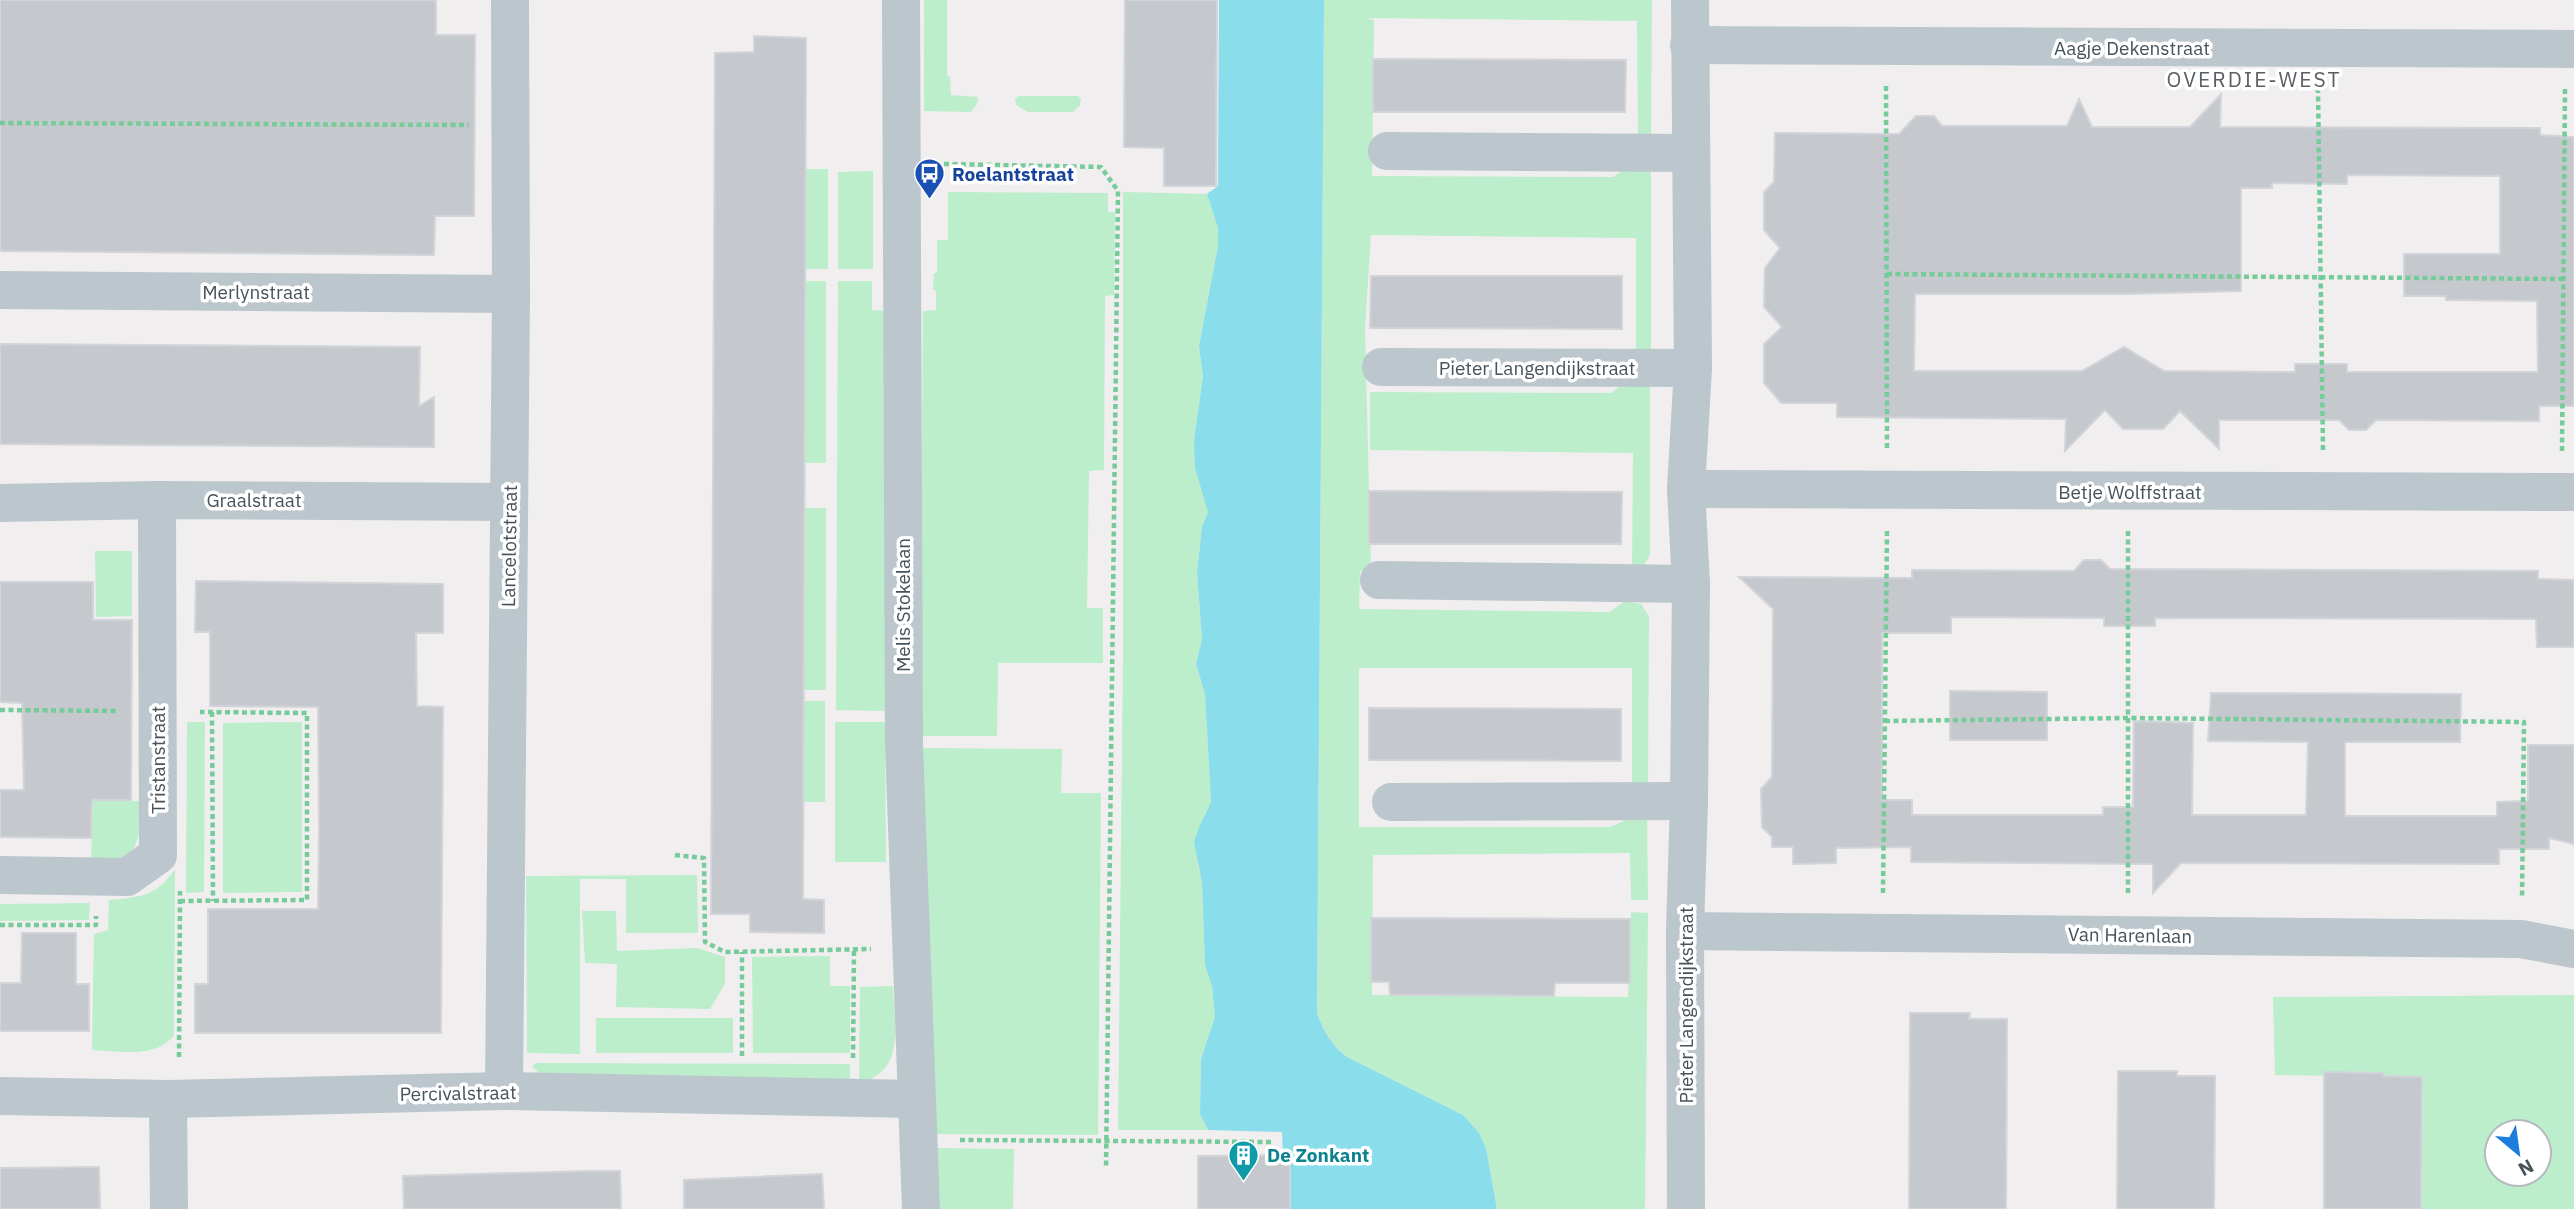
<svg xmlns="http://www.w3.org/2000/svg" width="2574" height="1209" font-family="'IBM Plex Sans',sans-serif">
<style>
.green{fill:#bceecc;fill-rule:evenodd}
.water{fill:#8addea}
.building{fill:#c5c9cd;stroke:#d2d4d9;stroke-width:2;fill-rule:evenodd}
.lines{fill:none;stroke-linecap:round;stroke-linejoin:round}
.path{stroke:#75cb9a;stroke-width:4.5;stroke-dasharray:5 3.5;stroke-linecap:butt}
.street{stroke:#bcc6cd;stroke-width:38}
.labels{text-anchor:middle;stroke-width:7;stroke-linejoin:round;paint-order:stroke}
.street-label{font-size:19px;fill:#46535b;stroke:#fff}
.transit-label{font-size:19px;font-weight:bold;fill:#164399;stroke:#fff;text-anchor:start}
.culture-label{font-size:19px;font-weight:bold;fill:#0d838f;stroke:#fff;text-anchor:start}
.neighbourhood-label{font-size:21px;letter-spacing:2px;fill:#5a5f63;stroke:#fff}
</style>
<rect width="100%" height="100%" fill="#f0eeee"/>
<g class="green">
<path d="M924,0H947V76L950,77L951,95L978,97L977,104L971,112L924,111Z"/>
<path d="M1324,0H1652L1651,137L1638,138L1637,21L1367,18L1374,20L1372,176L1613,177L1631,164H1651V354H1636V238L1371,235L1365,328L1371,570L1360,571L1359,609L1610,612L1625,601L1641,604L1649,616L1648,788L1632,787V668H1359V827H1609C1624,823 1629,814 1647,814L1648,900H1631L1630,853L1373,855L1372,995L1628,997L1631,912L1648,913L1645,1209H1497L1486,1148L1463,1115L1347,1057C1331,1045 1324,1032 1317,1013Z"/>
<path d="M1019,96H1078L1081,99L1080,105L1073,112H1028L1016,105L1015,99Z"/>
<path d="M806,169H828V269H805Z"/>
<path d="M873,171V269H838V172Z"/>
<path d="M948,192L1108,193V212H1115L1114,295L1105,296L1104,470L1089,471L1087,608H1103V663H998L997,736H920L923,311L936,310V290H933L934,273H937V240H948Z"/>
<path d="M1123,192L1207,194L1218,228V246L1199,346L1203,376L1194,440L1208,512L1202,527L1197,573L1202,639L1196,664L1205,694L1211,802L1200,825L1198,866L1202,883L1205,965L1212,986L1215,1017L1201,1059L1200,1114L1208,1130H1118L1123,653Z"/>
<path d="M806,281H826V463H805Z"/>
<path d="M838,281H872V310L887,311L885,711L836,710Z"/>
<path d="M1629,380H1650V555L1644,565L1632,570L1633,453L1370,450V392L1611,393Z"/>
<rect x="804" y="508" width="22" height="182"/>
<path d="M95,551H132V616L96,617Z"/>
<rect x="804" y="701" width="21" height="101"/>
<path d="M187,722H205L204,892L186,893Z"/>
<path d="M302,722V892L223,893V723Z"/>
<path d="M835,722H885L886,862H835Z"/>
<path d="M920,748L1062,749L1061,793H1101L1098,1135L936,1134Z"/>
<path d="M93,801H141C140,843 140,862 91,865Z"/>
<path d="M175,869L174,1035C157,1059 119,1051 92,1050L94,934L108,930L109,900C140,897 156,897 175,869Z"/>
<path d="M697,875L698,933H626V879H580V1054L527,1053L526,876Z"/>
<path d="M90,903L89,920L0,921V904Z"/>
<path d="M582,911H616L617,951L697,948L725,957V984L710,1009L616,1007L617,964L585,963Z"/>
<path d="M830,956V986H850V1053H753L752,957Z"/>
<path d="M893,986C894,1023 907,1072 859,1083L860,987Z"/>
<path d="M2574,995V1209H2422L2423,1077L2275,1075L2273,997ZM2497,1132H2539V1174H2497Z"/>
<rect x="596" y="1018" width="137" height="35"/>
<path d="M536,1063L850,1064V1084L544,1078L532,1066Z"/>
<path d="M936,1148L1014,1149L1013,1209H939Z"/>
</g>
<path class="water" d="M1219,0H1324L1317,1013C1324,1032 1331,1045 1347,1057L1463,1115L1479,1133L1486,1148L1497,1209H1291V1155H1283L1282,1132L1208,1130L1200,1114L1201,1059L1215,1017L1212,986L1205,965L1202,883L1194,842L1200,825L1211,802L1205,694L1196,664L1202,639L1197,573L1202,527L1208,512L1195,468L1194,440L1203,376L1199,346L1218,246V228L1207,194L1218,186Z"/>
<g class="building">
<path d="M0,0H436V35H475L474,216H435L434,255L0,251Z"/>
<path d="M1125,0H1217L1216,186H1164V148L1124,147Z"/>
<path d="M754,36L806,38L803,899L824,900V933L750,932V914H711L715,53L754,52Z"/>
<path d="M1373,59L1626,60L1625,112H1373Z"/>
<path d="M2221,94L2220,127L2540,128V135L2574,137V406H2539V421L2376,420L2366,430H2349L2339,420H2219V449L2180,411L2163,429H2123L2105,410L2065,451L2066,419L1837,417V403H1781L1764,383V344L1782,327L1764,307L1765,268L1780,248L1764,230V192L1774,182L1775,133L1899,134L1916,116H1934L1942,126H2067L2079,99L2092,127H2190ZM2347,175L2500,176V254H2404V296H2446V300L2537,301L2538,372H2347V364H2295V372L2164,371L2124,347L2082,371H1914L1915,294H2124L2241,291V188H2272V183L2347,184Z"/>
<path d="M1371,276H1622V329L1370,328Z"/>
<path d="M0,344L420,347L419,406L434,397V447L0,444Z"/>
<path d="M1369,491L1622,492L1621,544H1369Z"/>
<path d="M2084,560H2101L2110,569L2538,571V579L2574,580V647H2537L2536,619L2155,618V626H2104V618L1951,617V633H1882V800H1912V815H2103V807H2133L2134,721L2193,723L2192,815H2306L2308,742L2208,741L2211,693L2461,694L2460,742H2345V816H2497V802L2528,801V745H2574V844L2549,838V849H2499V864L2181,863L2153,893V864L1911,862V847L1836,848V863L1793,864V847H1772V837L1762,827L1761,789L1772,777L1773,609L1739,577L1912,578V570L2074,571Z"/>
<path d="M196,581L443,584V633H416L417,706L443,707L441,1033H195V984H208V909H318L319,828L318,707L210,706V632H195Z"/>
<path d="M0,582H93V620H132L131,800H92L91,838L0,837V790H24L22,703L0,702Z"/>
<path d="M1950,691L2047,692V740H1950Z"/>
<path d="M1369,708L1621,709V761L1369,760Z"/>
<path d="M1371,918L1630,919V983H1555L1554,996L1390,995L1389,982H1371Z"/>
<path d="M22,933H76V984H89V1031H0V983H21Z"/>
<path d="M1910,1013H1970L1969,1019H2007L2006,1209H1909Z"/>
<path d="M2118,1071H2177V1076H2215L2214,1209H2117Z"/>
<path d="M2324,1072L2384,1073V1076L2422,1077L2421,1209H2324Z"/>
<path d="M1290,1155V1209H1198V1156Z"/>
<path d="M99,1167L100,1209H0V1168Z"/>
<path d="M588,1171H620L621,1209H404L403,1176Z"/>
<path d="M822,1174L824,1209H684V1180Z"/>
</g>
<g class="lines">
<g class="path">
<path d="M1886,86L1887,449"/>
<path d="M2318,88L2323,450"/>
<path d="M0,123L469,125"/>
<path d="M944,164L1101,167L1118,191L1106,1169"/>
<path d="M1887,274L2563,279"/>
<path d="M2562,451L2565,88"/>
<path d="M0,710L118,711"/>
<path d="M212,712L213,901"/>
<path d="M1885,721L2128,718L2524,722L2522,899"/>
<path d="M675,855L704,858L705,942L725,952L871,949"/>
<path d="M1883,893L1887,531"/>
<path d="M2128,893V531"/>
<path d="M180,901L307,900V713L200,712"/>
<path d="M0,925H96V916"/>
<path d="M742,1056V952"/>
<path d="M179,1057L180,891"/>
<path d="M853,1058L854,950"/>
<path d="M960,1140L1272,1142"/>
</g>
<g class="street">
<path d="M901,0L904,745L921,1209"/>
<path d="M1689,45L2574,49"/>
<path d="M1387,151L1690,153"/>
<path d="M0,290L511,294"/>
<path d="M1381,367L1693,368"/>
<path d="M1686,489L2574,492"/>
<path d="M0,503L157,500L509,502"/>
<path d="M1379,580L1691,584"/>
<path d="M1391,802L1689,801"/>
<path d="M0,875L127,877L158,855L157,500"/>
<path d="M1685,931L2521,939L2574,949"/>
<path d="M504,1091L511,294L510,0"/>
<path d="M0,1096L168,1099L504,1091L916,1099"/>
<path d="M168,1099L169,1209"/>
<path d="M1686,1209L1685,931L1689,801L1691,584L1686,489L1693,368L1690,0"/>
</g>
</g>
<defs>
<symbol id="bus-pin" viewBox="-11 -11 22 30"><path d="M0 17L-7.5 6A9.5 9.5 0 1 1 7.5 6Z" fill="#1a4fb4" stroke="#fff"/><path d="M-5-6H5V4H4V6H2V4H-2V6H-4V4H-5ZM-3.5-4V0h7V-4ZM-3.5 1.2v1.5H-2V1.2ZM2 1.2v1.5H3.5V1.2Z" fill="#fff"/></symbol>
<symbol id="building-pin" viewBox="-11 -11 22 30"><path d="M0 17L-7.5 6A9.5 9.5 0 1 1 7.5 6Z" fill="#0f9aa8" stroke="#fff"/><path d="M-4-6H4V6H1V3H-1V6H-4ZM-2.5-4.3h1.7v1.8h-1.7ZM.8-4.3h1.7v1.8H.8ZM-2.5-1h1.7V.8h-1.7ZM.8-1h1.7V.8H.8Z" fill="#fff"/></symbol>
</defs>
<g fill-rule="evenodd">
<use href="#bus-pin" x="912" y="156" width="35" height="47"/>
<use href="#building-pin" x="1226" y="1138" width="35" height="47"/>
</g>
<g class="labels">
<g class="street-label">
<text x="2132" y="55">Aagje Dekenstraat</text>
<text x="256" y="299">Merlynstraat</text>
<text x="1537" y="375">Pieter Langendijkstraat</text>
<text x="2130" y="499">Betje Wolffstraat</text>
<text x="254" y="507">Graalstraat</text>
<text transform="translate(509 546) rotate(-89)" y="7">Lancelotstraat</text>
<text transform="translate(903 605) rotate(-90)" y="7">Melis Stokelaan</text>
<text transform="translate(158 760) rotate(-90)" y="7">Tristanstraat</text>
<text transform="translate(2130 935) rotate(1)" y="7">Van Harenlaan</text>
<text transform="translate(1686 1005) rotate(-90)" y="7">Pieter Langendijkstraat</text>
<text transform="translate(458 1093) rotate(-1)" y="7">Percivalstraat</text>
</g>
<g class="transit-label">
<text x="952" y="181">Roelantstraat</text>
</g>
<g class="culture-label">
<text x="1267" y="1162">De Zonkant</text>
</g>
<g class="neighbourhood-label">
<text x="2254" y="87">OVERDIE-WEST</text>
</g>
</g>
<g transform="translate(2518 1153) rotate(151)"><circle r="33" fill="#ffffff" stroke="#b5babd" stroke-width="2"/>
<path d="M0-5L12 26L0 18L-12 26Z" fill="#1c7edc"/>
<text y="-10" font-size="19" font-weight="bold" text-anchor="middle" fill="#46535b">N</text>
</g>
</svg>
